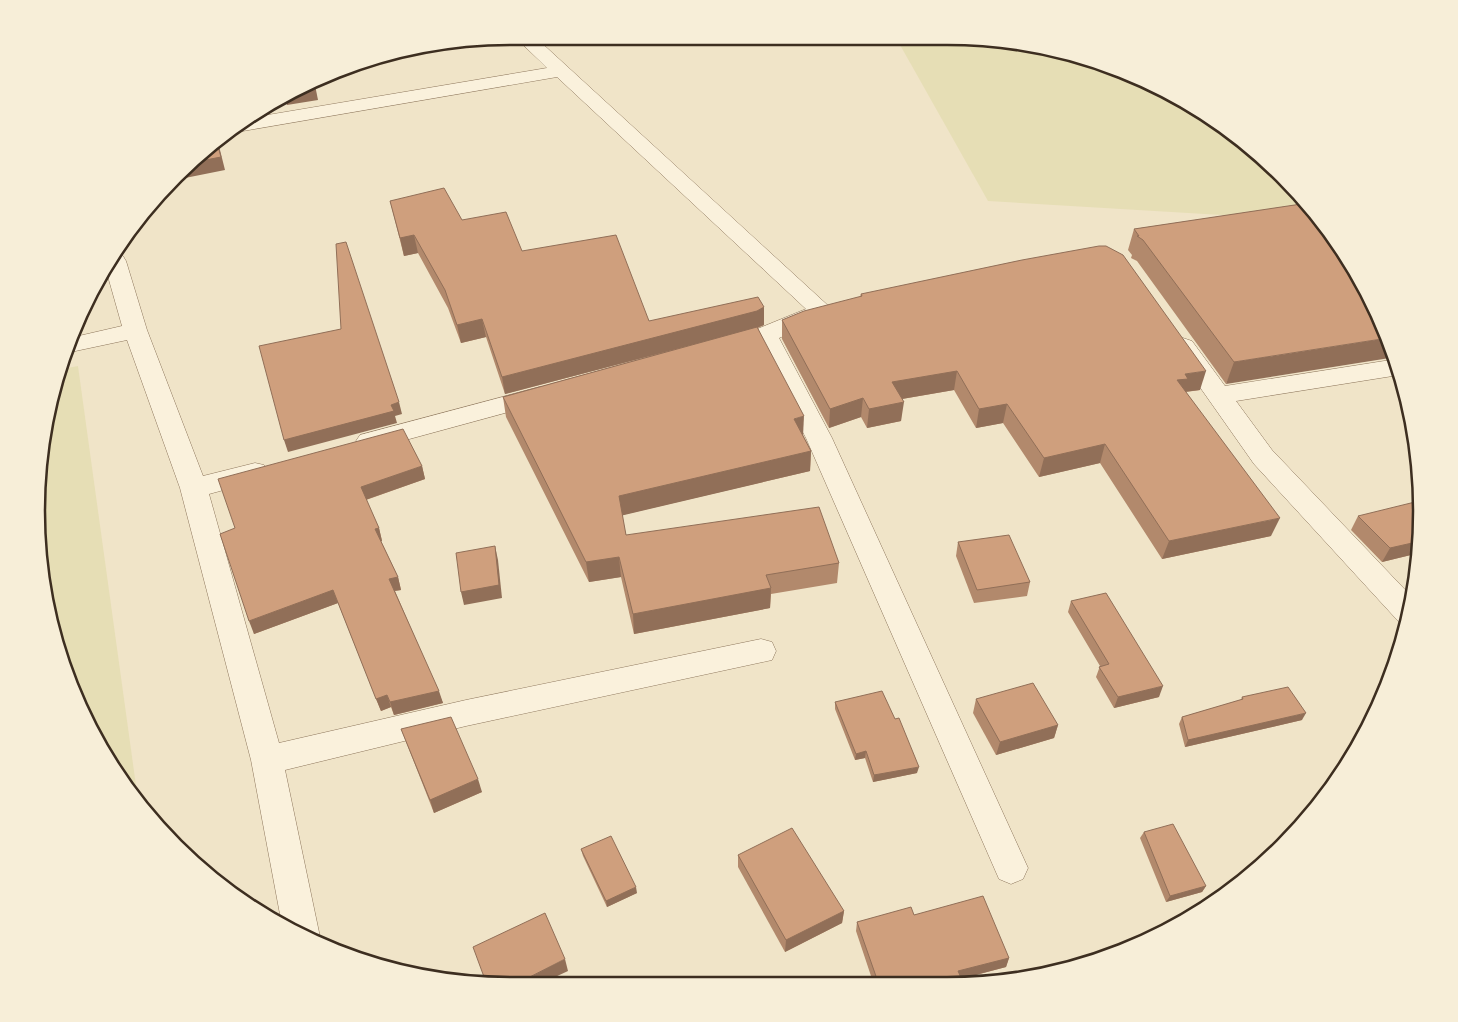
<svg xmlns="http://www.w3.org/2000/svg" width="1458" height="1022" font-family="'Crimson Pro',serif">
<style>
.farmland{fill:#e6deb5}
.lines{fill:none;stroke-linecap:round;stroke-linejoin:round}
.minor-casing{stroke:#8d765c;stroke-width:1}
.minor{fill:#faf1dc;fill-rule:evenodd}
.wall{fill:#b2896c}
.shaded-wall{fill:#916f58}
.building{fill:#cf9f7d;stroke:#916f58}
.rim{fill:none;stroke:#3d2e20;stroke-width:2.5}
</style>
<rect width="100%" height="100%" fill="#f0e4c8"/>
<g class="farmland">
<path d="M895,36H947L1040,45L1184,100L1304,198L1320,221L988,201Z"/>
<path d="M78,366L138,800L85,721L45,603L40,449L62,369Z"/>
</g>
<g class="lines">
<defs>
<g id="minor">
<path d="M514,36H534L834,311L826,318L779,338L832,438L1023,857L1028,868L1023,879L1011,884L999,879L806,438L758,344L726,353L717,350L714,345L717,340L757,329L806,309L557,77L237,132L231,130L244,119L547,68Z"/>
<path d="M118,255L123,256L126,261L147,330L203,476L255,463L264,465L268,472L264,479L209,494L279,743L466,700L761,639L772,642L776,651L772,660L466,726L285,770L320,937L317,943L301,937L282,925L251,760L180,488L127,340L66,353L70,338L122,326L107,273Z"/>
<path d="M1183,338L1192,341L1225,386L1397,359L1399,375L1236,401L1272,450L1412,597L1407,625L1399,622L1254,464L1171,346L1174,341Z"/>
<path d="M540,387L549,389L553,395L549,401L369,450L360,447L356,441L360,435Z"/>
</g>
</defs>
<use href="#minor" class="minor-casing"/>
<use href="#minor" class="minor"/>
</g>
<g class="wall">
<path d="M390,201L462,220L522,251L649,321L764,325L758,328L803,435L811,451L810,471L622,515L626,535L839,563L837,583L771,594L770,608L634,634L621,577L589,582L506,417L503,397L662,353L505,394L486,337L461,343L448,308L418,253L404,256Z"/>
<path d="M1308,203L1226,384L1137,261L1131,258L1132,255L1128,250L1134,229Z"/>
<path d="M861,294L1200,390L1186,392L1271,536L1162,559L1100,463L1039,477L1003,423L976,428L954,390L902,399L901,421L867,428L861,417L829,428L782,339V320L860,297Z"/>
<path d="M422,466L425,479L366,500L379,528L382,541H381L398,577L401,590L395,591L443,703L394,715L391,707L381,711L338,603L254,634L235,528Z"/>
<path d="M1358,516L1421,542L1419,553L1382,562L1351,530Z"/>
<path d="M958,542L1030,582L1027,596L974,603L956,556Z"/>
<path d="M1071,601L1159,697L1114,708L1096,677L1100,666L1068,612Z"/>
<path d="M1242,697L1302,720L1185,747L1179,724L1182,717L1241,700Z"/>
<path d="M976,699L1058,725L1054,738L996,755L973,713Z"/>
<path d="M835,702L917,773L873,782L865,758L855,760L835,709Z"/>
<path d="M401,729L482,792L434,813Z"/>
<path d="M1144,832L1206,886L1202,892L1166,902L1140,838Z"/>
<path d="M581,849L637,893L607,907L583,856Z"/>
<path d="M738,855L844,911L842,923L785,952L738,867Z"/>
<path d="M914,915L1009,958L1006,967L961,979L963,982H873L856,931L857,922Z"/>
</g>
<g class="shaded-wall">
<path d="M315,85L318,100L287,105L285,99Z"/>
<path d="M218,142L225,170L175,180Z"/>
<path d="M414,235L418,253L404,256L400,238Z"/>
<path d="M764,307V325L756,328L505,394L502,377Z"/>
<path d="M482,319L486,337L461,343L457,325Z"/>
<path d="M1388,338L1396,357L1226,384L1234,362Z"/>
<path d="M957,371L954,390L890,401L892,382Z"/>
<path d="M1206,371L1200,390L1183,392L1177,380L1185,374Z"/>
<path d="M863,398L861,417L829,428L830,409Z"/>
<path d="M399,402L402,414L395,416L397,423L288,452L284,440Z"/>
<path d="M904,402L901,421L867,428L869,409Z"/>
<path d="M1007,404L1003,423L976,428L979,409Z"/>
<path d="M804,416L803,436L794,419Z"/>
<path d="M1105,444L1100,463L1039,477L1044,458Z"/>
<path d="M811,451L810,471L620,516L619,496Z"/>
<path d="M422,466L425,479L365,500L361,487Z"/>
<path d="M1280,518L1271,536L1162,559L1169,541Z"/>
<path d="M379,528L382,541L379,542L375,529Z"/>
<path d="M1421,541L1419,553L1382,562L1390,548Z"/>
<path d="M495,546L498,560L502,598L464,605L461,592Z"/>
<path d="M619,557L621,577L589,582L586,562Z"/>
<path d="M398,577L401,590L393,591L389,579Z"/>
<path d="M771,588L770,608L634,634L633,614Z"/>
<path d="M333,590L338,603L254,634L249,621Z"/>
<path d="M1163,686L1159,697L1114,708L1118,697Z"/>
<path d="M439,691L443,703L394,715L390,702Z"/>
<path d="M387,695L391,707L381,711L376,699Z"/>
<path d="M1306,713L1302,720L1185,747L1188,740Z"/>
<path d="M1058,725L1054,738L996,755L1000,742Z"/>
<path d="M866,751L865,758L855,760L856,754Z"/>
<path d="M919,767L917,773L873,782L874,775Z"/>
<path d="M478,779L482,792L434,813L430,800Z"/>
<path d="M1206,886L1202,892L1166,902L1170,896Z"/>
<path d="M636,887L637,893L607,907L606,901Z"/>
<path d="M844,911L842,923L785,952L786,940Z"/>
<path d="M1009,958L1006,967L956,980L958,971Z"/>
<path d="M565,959L568,971L540,984L514,985Z"/>
</g>
<g class="building">
<path d="M315,86V90L302,92Z"/>
<path d="M217,143L221,157L195,162Z"/>
<path d="M444,188L462,220L506,212L522,251L616,235L649,321L758,297L764,307L757,311L502,377L482,319L457,325L445,290L414,235L400,238L390,201Z"/>
<path d="M1308,203L1358,273L1388,338L1234,362L1143,240L1137,236H1139L1134,229Z"/>
<path d="M346,242L399,402L391,405L394,411L284,440L259,346L341,329L336,244Z"/>
<path d="M1099,246H1106L1123,255L1206,371L1185,374L1188,379L1177,380L1280,518L1169,541L1105,444L1044,458L1007,404L979,409L957,371L892,382L904,402L869,409L863,398L830,409L782,320L804,311L862,296L861,294L1022,260Z"/>
<path d="M757,327L804,416L794,419L811,451L619,496L626,535L819,507L839,563L766,575L771,588L633,614L619,557L586,562L503,397Z"/>
<path d="M403,429L422,466L361,487L379,528L375,529L398,577L389,579L439,691L390,702L387,695L376,699L333,590L249,621L220,534L235,528L218,479Z"/>
<path d="M1419,501L1421,541L1390,548L1358,516Z"/>
<path d="M1009,535L1030,582L977,590L958,542Z"/>
<path d="M495,546L499,585L461,592L456,553Z"/>
<path d="M1106,593L1163,686L1118,697L1099,667L1109,664L1071,601Z"/>
<path d="M1033,683L1058,725L1000,742L976,699Z"/>
<path d="M1288,687L1306,713L1188,740L1182,717L1243,699L1242,697Z"/>
<path d="M882,691L895,719L899,718L919,767L874,775L866,751L856,754L835,702Z"/>
<path d="M451,717L478,779L430,800L401,729Z"/>
<path d="M1173,824L1206,886L1170,896L1144,832Z"/>
<path d="M792,828L844,911L786,940L738,855Z"/>
<path d="M611,836L636,887L606,901L581,849Z"/>
<path d="M983,896L1009,958L958,971L963,982H878L857,922L911,907L914,915Z"/>
<path d="M545,913L565,959L514,985H487L473,947Z"/>
</g>
<path d="M0 0H1458V1022H0ZM511 45H947A466 466 0 0 1 1413 511V511A466 466 0 0 1 947 977H511A466 466 0 0 1 45 511V511A466 466 0 0 1 511 45Z" fill="#f7eed8" fill-rule="evenodd"/>
<path class="rim" d="M511 45H947A466 466 0 0 1 1413 511V511A466 466 0 0 1 947 977H511A466 466 0 0 1 45 511V511A466 466 0 0 1 511 45Z"/>
</svg>
